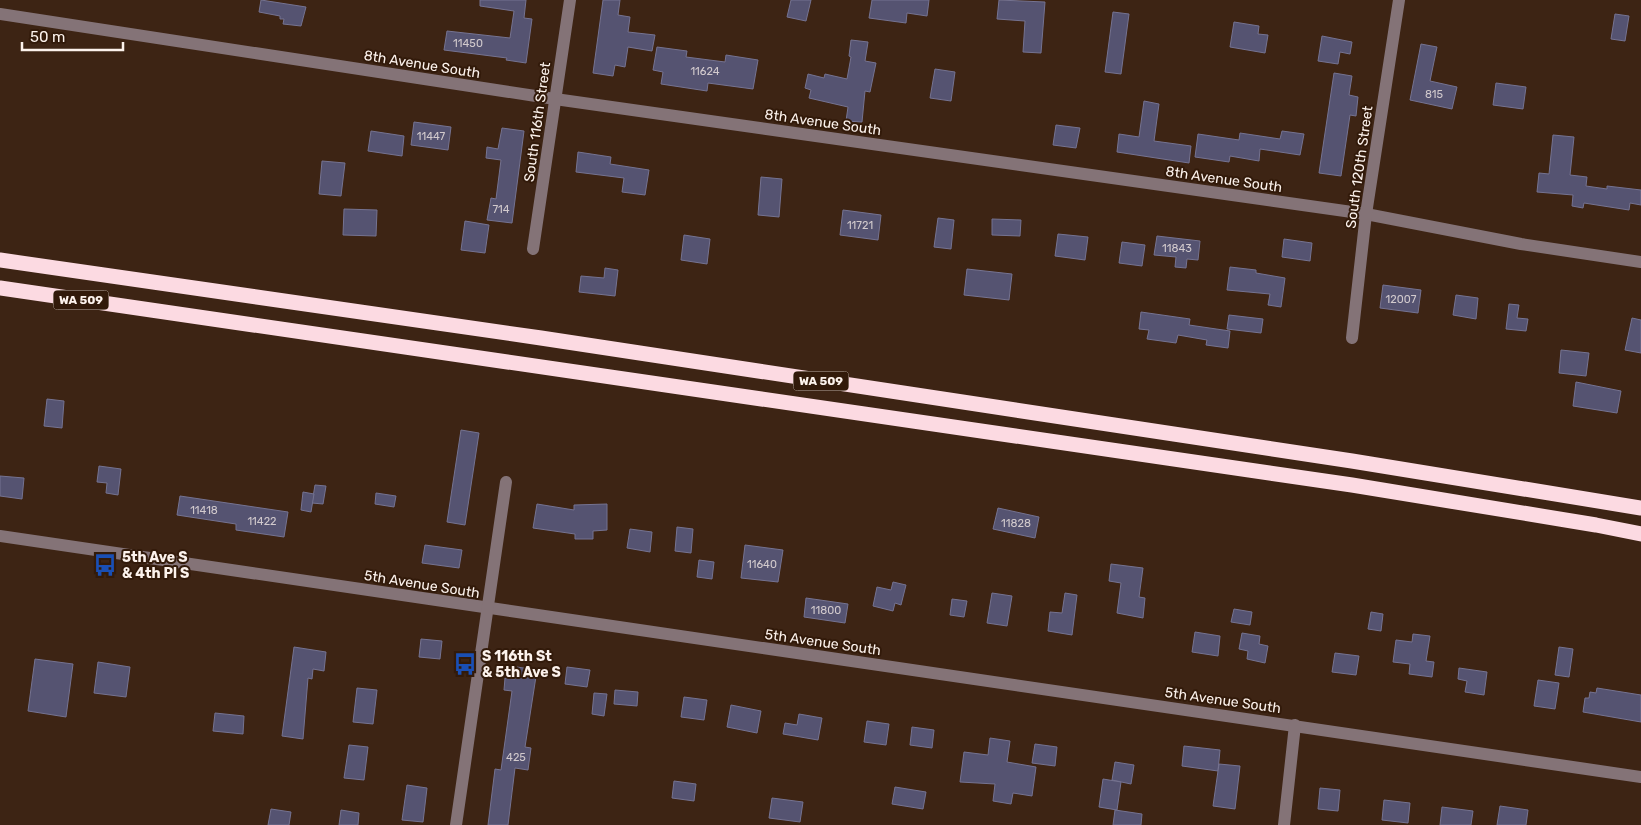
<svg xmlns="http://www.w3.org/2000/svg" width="1641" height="825" font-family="Rubik,sans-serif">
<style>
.building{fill:#555371;stroke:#757391}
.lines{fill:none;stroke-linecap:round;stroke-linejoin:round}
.minor{stroke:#847377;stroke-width:12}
.highway{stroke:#fcdae2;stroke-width:15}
.labels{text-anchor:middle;stroke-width:4;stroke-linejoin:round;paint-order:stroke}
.number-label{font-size:11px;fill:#d2cacd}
.shield{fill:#321a0a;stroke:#bfb1a8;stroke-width:1}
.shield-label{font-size:12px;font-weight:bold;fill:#fcf2ec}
.street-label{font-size:14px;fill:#fcf2ec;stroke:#321a0a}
.poi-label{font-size:14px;font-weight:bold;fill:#fcf2ec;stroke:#321a0a;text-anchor:start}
</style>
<rect width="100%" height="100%" fill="#3d2414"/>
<g class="building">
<path d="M261,0L306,7L301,26L283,24L284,19H280V16L259,12Z"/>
<path d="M480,0H526L524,18L532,19L526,63L506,60L507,58L444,50L447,31L510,38L514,11L480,6Z"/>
<path d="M603,0H620L618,15L630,17L628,32L655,35L652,51L628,47L625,67L615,65L613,76L593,73Z"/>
<path d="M791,0H811L806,21L787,17Z"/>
<path d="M872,0H929L927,16L907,13L906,23L869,18Z"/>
<path d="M999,0L1045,2L1041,53L1023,52L1025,21L997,19Z"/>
<path d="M1113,12L1129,14L1121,74L1105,72Z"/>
<path d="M1615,14L1629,16L1625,41L1611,39Z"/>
<path d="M1234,22L1259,26L1258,34L1268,35L1265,53L1230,47Z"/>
<path d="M1322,36L1352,42L1350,54L1340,52L1338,64L1318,61Z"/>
<path d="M851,40L868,42L865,61L876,63L870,92L865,91L862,122L846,121L848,107L809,98L811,90L805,88L808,74L824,78L825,74L847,79L851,57L849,56Z"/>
<path d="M1421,44L1437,47L1430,81L1457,87L1452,109L1410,100Z"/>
<path d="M657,47L687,51L686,57L725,62L726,55L758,60L753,89L708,83L707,91L661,84L663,72L653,70Z"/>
<path d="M935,69L955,72L951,101L930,98Z"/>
<path d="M1334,73L1352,76L1349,95L1358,97L1356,116L1350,115L1341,176L1319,173Z"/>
<path d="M1496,83L1526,87L1523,109L1493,105Z"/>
<path d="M1144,101L1159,104L1154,141L1191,146L1189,163L1117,152L1119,134L1139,137Z"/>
<path d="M414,122L451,127L448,150L411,145Z"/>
<path d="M1056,125L1080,128L1076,148L1053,145Z"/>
<path d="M502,128L524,131L512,223L487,220L491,198L496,199L501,160L486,158L487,147L498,149Z"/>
<path d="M371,131L404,136L402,156L368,151Z"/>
<path d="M1282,131L1304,134L1300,155L1260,149L1259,161L1230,156L1229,162L1195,157L1198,134L1239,140L1240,133L1280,139Z"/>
<path d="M1553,135L1574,137L1570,175L1587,177L1586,186L1607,189V186L1641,190V205L1630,203L1629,210L1584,203L1583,208L1572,206L1573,195L1537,192L1539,173L1549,174Z"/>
<path d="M578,152L611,157L610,164L649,170L645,195L622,192L624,178L576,172Z"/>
<path d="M322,161L345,163L341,196L319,194Z"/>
<path d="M761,177L782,179L779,217L758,215Z"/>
<path d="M344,209L377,210L376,236L343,235Z"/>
<path d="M843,210L881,215L878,240L840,235Z"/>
<path d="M938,218L954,220L951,249L934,247Z"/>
<path d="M992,219L1021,220L1020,236L992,235Z"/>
<path d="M465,221L489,225L485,253L461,250Z"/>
<path d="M1058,234L1088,237L1085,260L1055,256Z"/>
<path d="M684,235L710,239L707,264L681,260Z"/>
<path d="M1157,236L1200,241L1198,260L1187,259L1186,268L1175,267L1176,257L1154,255Z"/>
<path d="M1284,239L1312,243L1310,261L1282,257Z"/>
<path d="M1122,242L1145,245L1142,266L1119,263Z"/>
<path d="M1230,267L1256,270V273L1285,278L1281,307L1268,305L1270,294L1227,290Z"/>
<path d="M605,268L618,270L615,296L579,292L581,276L604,278Z"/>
<path d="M967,269L1012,274L1009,300L964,295Z"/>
<path d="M1383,285L1421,290L1418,313L1380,308Z"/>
<path d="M1456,295L1478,298L1476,319L1453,315Z"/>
<path d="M1509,304L1519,305L1517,318L1528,319L1526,331L1506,329Z"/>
<path d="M1141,312L1190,319L1189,325L1230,331L1228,348L1206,345L1207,340L1178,335L1176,343L1147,339L1149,330L1139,329Z"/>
<path d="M1229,315L1263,319L1261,333L1227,329Z"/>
<path d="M1632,318L1641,320V353L1625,350Z"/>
<path d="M1561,350L1589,353L1586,376L1559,373Z"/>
<path d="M1576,382L1621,391L1617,413L1573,406Z"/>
<path d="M47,399L64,401L62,428L44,426Z"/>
<path d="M461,430L479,433L465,525L447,522Z"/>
<path d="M99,466L121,469L118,495L106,493L107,483L97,482Z"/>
<path d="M0,476L24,478L22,499L0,496Z"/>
<path d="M315,485L326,486L323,504L312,503Z"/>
<path d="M303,492L314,494L311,512L301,510Z"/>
<path d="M376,493L396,496L394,507L375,504Z"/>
<path d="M180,496L288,512L284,537L236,530V524L177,515Z"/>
<path d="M537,504L574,510V505L607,504V530L593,531V539H575V534L533,528Z"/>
<path d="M998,508L1039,517L1035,538L993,529Z"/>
<path d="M677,527L693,529L691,553L675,551Z"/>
<path d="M630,529L652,532L650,552L627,548Z"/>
<path d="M425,545L462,550L459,568L422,563Z"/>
<path d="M745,545L783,550L778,582L741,578Z"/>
<path d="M699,560L714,562L712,579L697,577Z"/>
<path d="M1111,564L1143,568L1139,597L1145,598L1143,618L1117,613L1121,583L1109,581Z"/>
<path d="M893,582L906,585L901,605L895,603L893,611L873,606L877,587L891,590Z"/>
<path d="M992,593L1012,596L1007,626L987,623Z"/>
<path d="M1065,593L1077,595L1072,635L1048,631L1050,612L1062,613Z"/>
<path d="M806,598L848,604L845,623L804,617Z"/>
<path d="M952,599L967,601L964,617L950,615Z"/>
<path d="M1234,609L1252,612L1250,625L1231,622Z"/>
<path d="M1371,612L1383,614L1381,631L1368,629Z"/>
<path d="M1195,632L1220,636L1218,656L1192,652Z"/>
<path d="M1242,633L1260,636L1259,644L1268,646L1265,663L1247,659L1248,651L1239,649Z"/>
<path d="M1413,634L1430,636L1426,661L1434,662L1432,677L1409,674L1410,664L1393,662L1396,640L1412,642Z"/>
<path d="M421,639L442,641L440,659L419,657Z"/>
<path d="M294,647L326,652L324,671L313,669L312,679L308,678L303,739L282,736Z"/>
<path d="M1559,647L1573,649L1569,677L1555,675Z"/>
<path d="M1335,653L1359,656L1356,675L1332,672Z"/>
<path d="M35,659L73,664L66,717L28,711Z"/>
<path d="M98,662L130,667L126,697L94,693Z"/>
<path d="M517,667L537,670L525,747L531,748L528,770L515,768L508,825H488L495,769L501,770L512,691L504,690L505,678L515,679Z"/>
<path d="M567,667L590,670L587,687L565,684Z"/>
<path d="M1459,668L1487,672L1484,695L1465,692L1467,681L1458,679Z"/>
<path d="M1538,680L1559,683L1555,709L1534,706Z"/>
<path d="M357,688L377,690L373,724L353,722Z"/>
<path d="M1597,688L1641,695V722L1583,712L1585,698H1589L1590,692L1596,693Z"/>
<path d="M615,690L638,692L637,706L614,704Z"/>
<path d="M594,693L607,694L604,716L592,714Z"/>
<path d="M684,697L707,700L704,720L681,717Z"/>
<path d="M731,705L761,711L757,733L727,727Z"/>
<path d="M215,713L244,716L243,734L213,731Z"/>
<path d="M799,714L822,718L818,740L783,734L785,723L797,725Z"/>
<path d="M867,721L889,724L886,745L864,742Z"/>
<path d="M912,727L934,730L932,748L910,745Z"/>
<path d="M990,738L1010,741L1007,762L1036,767L1032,796L1013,793L1011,804L993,801L995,784L960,782L964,752L988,755Z"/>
<path d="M1035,744L1057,747L1055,766L1032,763Z"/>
<path d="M349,745L368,747L364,780L344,778Z"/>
<path d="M1184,746L1220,750L1218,771L1182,766Z"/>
<path d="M1115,762L1134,765L1131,784L1112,780Z"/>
<path d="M1219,764L1240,766L1235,809L1213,806Z"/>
<path d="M1103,779L1121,782L1117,810L1099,807Z"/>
<path d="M674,781L696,784L694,801L672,798Z"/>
<path d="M407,785L427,788L423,822L402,820Z"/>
<path d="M895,787L926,792L923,809L892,804Z"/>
<path d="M1320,788L1340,790L1338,811L1318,809Z"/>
<path d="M772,798L803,802L800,822L769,818Z"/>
<path d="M1384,800L1410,803L1408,823L1382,820Z"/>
<path d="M1500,806L1528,810L1526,825H1497Z"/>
<path d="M1442,807L1473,811L1471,825H1440Z"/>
<path d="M271,809L291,812L289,825H268Z"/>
<path d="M341,810L359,813L358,825H339Z"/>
<path d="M1115,810L1142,814L1141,825H1113Z"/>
</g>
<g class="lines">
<g class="minor">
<path d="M0,14L555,99L1366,214L1521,244L1641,262"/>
<path d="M533,249L570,0"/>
<path d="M1352,338L1366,214L1399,0"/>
<path d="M0,536L1641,777"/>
<path d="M456,825L506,482"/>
<path d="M1284,825L1295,725"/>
</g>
<g class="highway">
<path d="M0,260L541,338L1352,461L1641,508"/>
<path d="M0,288L1352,485L1596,525L1641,534"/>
</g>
</g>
<defs>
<symbol id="bus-bare" viewBox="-9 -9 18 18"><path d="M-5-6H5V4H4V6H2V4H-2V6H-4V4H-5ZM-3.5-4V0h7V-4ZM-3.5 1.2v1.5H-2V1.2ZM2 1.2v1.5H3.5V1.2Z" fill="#1a4fb4" stroke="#321a0a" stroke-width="2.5" paint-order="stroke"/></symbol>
</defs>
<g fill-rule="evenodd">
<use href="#bus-bare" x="89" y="549" width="32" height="32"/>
<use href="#bus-bare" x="449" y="648" width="32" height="32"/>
</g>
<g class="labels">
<g class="number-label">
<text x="468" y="47">11450</text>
<text x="705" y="75">11624</text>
<text x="1434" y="98">815</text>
<text x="431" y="140">11447</text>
<text x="501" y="213">714</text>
<text x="860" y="229">11721</text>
<text x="1177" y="252">11843</text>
<text x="1401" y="303">12007</text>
<text x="204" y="514">11418</text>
<text x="262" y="525">11422</text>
<text x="1016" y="527">11828</text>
<text x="762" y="568">11640</text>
<text x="826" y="614">11800</text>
<text x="516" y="761">425</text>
</g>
<g class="shield">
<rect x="53.5" y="290.5" width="55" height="19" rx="4"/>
<rect x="793.5" y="371.5" width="55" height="19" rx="4"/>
</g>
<g class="shield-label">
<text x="81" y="304">WA 509</text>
<text x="821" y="385">WA 509</text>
</g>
<g class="street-label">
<text transform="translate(422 64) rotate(9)" y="5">8th Avenue South</text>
<text transform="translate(537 122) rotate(-82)" y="5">South 116th Street</text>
<text transform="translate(823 122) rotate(8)" y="5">8th Avenue South</text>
<text transform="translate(1359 167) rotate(-82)" y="5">South 120th Street</text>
<text transform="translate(1224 179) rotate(8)" y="5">8th Avenue South</text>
<text transform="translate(422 584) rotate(9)" y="5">5th Avenue South</text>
<text transform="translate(823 642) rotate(8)" y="5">5th Avenue South</text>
<text transform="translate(1223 700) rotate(8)" y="5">5th Avenue South</text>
</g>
<g class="poi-label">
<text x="122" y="562">5th Ave S<tspan x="122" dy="16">&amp; 4th Pl S</tspan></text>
<text x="482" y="661">S 116th St<tspan x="482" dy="16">&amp; 5th Ave S</tspan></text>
</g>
</g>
<path d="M22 42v8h101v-8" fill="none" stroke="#fcf2ec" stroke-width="2.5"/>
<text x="30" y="42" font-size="15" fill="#fcf2ec" stroke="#321a0a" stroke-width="4" paint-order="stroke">50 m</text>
</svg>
